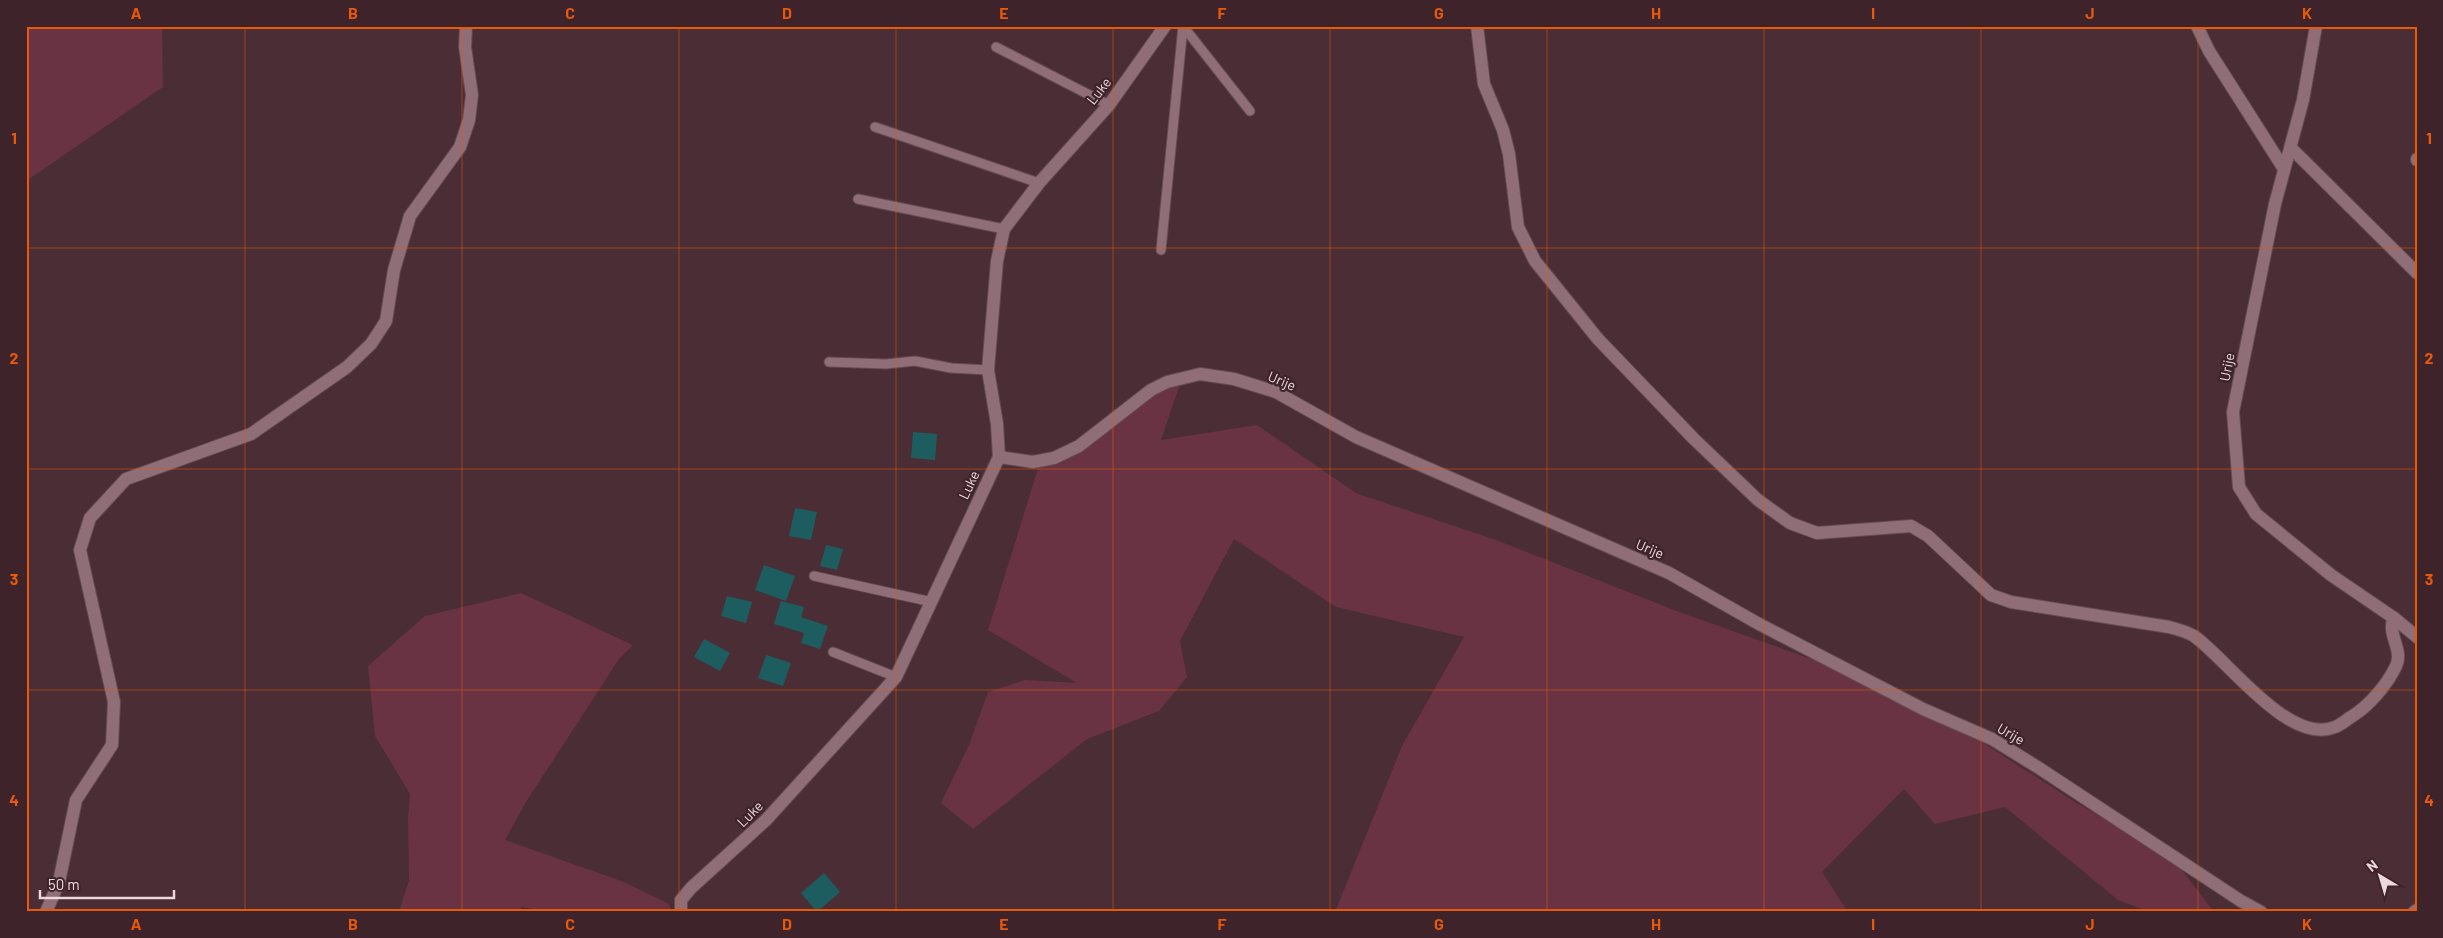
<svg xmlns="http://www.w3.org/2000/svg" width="2443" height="938" font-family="Barlow,sans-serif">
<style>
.green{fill:#693344}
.building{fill:#1e5d5f}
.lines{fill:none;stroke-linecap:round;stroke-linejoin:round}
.lane-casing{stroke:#644b52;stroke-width:11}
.street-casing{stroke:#644b52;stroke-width:14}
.lane{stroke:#906e77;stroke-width:9}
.street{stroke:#906e77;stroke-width:12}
.grid{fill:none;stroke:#e8590c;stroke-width:1;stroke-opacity:0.55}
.labels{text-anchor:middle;stroke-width:4.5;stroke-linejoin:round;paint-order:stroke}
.street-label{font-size:14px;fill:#ecd8dc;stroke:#3f232b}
.neatline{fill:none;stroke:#e8590c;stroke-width:2}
.grid-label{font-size:16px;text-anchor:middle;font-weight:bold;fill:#e8590c}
</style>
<rect width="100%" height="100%" fill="#4a2d35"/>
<g class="green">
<path d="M26,26H162L163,87L26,181Z"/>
<path d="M1182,378L1161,440L1257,425L1356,493L1496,540L1682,613L1904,692L2075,802L2171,856L2214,912H2150L2118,900L2005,807L1935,824L1904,789L1822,872L1848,912H1335L1402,746L1464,637L1336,607L1234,539L1180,641L1187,677L1159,711L1087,739L973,829L941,803L969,745L988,692L1025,680L1077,683L988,630L1039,465L1053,461L1140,398Z"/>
<path d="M521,593L633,645L619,659L526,802L505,840L624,882L669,904L672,912H552L521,907L520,912H399L409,880L408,819L410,794L375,736L368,666L425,616Z"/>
</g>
<g class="building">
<path d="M913,432L937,434L935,460L911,458Z"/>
<path d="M795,508L817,512L811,540L789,536Z"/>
<path d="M826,545L843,549L837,570L820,566Z"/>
<path d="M764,565L795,576L786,601L755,590Z"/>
<path d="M727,596L752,602L746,623L721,616Z"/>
<path d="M781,601L804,607L801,617L828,626L820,649L801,643L804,633L774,624Z"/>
<path d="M704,639L730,653L720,671L694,657Z"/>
<path d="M766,655L791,663L783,686L758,678Z"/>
<path d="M824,873L840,892L817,912L801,893Z"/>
</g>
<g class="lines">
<defs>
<g id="lane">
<path d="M1183,26L1250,111"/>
<path d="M996,47L1109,105"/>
<path d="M875,127L1039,183"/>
<path d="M858,199L1004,229"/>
<path d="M1161,250L1183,26"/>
<path d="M829,362L886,364L915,361L951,368L988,370"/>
<path d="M814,576L932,602"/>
<path d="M833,652L896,677"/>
</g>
<g id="street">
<path d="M1477,26L1484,84L1503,130L1509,154L1518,227L1535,261L1598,339L1694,439L1758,500L1790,523L1817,533L1911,526L1928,536L1991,595L2011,602L2169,627C2177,629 2187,632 2194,636C2228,660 2289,746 2335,727C2341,725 2346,720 2351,717C2369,706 2387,685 2396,666C2404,650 2386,633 2394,618"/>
<path d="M2197,26L2209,51L2284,169"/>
<path d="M2316,26L2303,100L2275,204L2233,412L2239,487L2256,514L2331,575L2394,618L2417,637"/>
<path d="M2292,149L2417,273"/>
<path d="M2417,159V160"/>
<path d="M999,457L1033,462L1054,458L1079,446L1151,390L1167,382L1200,374L1234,379L1276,392L1356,437L1669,573L1759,624L1923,709L1992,739L2039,768L2241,901L2261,912"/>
<path d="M46,912L59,882L76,800L112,745L114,702L80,550L90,518L126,479L251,434L347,367L371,344L386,321L394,270L410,216L460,147L469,120L472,95L465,47L466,26"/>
<path d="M681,912V900L691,888L766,820L896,677L999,457L997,424L988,370L997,261L1004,229L1039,183L1109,105L1165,26"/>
<path d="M2414,912L2417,910"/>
</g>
</defs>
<use href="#lane" class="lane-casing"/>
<use href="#street" class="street-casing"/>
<use href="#lane" class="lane"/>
<use href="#street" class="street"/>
</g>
<path class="grid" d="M245,26V912M462,26V912M679,26V912M896,26V912M1113,26V912M1330,26V912M1547,26V912M1764,26V912M1981,26V912M2198,26V912M26,248H2417M26,469H2417M26,690H2417"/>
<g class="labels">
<g class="street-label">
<text transform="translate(1099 91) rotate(-52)" y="5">Luke</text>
<text transform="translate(2227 367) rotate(-79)" y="5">Urije</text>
<text transform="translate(1282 381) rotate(23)" y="5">Urije</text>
<text transform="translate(969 485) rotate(-65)" y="5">Luke</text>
<text transform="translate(1650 549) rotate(23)" y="5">Urije</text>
<text transform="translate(2011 734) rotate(30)" y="5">Urije</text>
<text transform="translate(750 814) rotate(-45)" y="5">Luke</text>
</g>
</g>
<rect width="2443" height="938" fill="none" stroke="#3f232b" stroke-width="55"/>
<g transform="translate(2380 876) rotate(322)" stroke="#3f232b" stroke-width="4" paint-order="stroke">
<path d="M0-4L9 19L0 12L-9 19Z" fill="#ecd8dc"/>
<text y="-8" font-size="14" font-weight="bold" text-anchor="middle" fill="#ecd8dc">N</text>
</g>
<path d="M40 890v8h134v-8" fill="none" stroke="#ecd8dc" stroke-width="2.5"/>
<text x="48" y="890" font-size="15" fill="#ecd8dc" stroke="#3f232b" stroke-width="4" paint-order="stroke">50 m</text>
<rect x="28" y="28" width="2388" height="882" class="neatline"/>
<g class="grid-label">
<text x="136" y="19">A</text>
<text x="353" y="19">B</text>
<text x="570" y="19">C</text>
<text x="787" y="19">D</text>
<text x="1004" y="19">E</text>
<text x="1222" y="19">F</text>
<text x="1439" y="19">G</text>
<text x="1656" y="19">H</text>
<text x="1873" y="19">I</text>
<text x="2090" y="19">J</text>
<text x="2307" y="19">K</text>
<text x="14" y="144">1</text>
<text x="2429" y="144">1</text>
<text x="14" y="364">2</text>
<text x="2429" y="364">2</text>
<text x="14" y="585">3</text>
<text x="2429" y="585">3</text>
<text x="14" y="806">4</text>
<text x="2429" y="806">4</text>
<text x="136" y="930">A</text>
<text x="353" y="930">B</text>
<text x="570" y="930">C</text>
<text x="787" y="930">D</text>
<text x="1004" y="930">E</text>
<text x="1222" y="930">F</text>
<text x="1439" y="930">G</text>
<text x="1656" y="930">H</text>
<text x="1873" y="930">I</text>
<text x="2090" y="930">J</text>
<text x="2307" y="930">K</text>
</g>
</svg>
